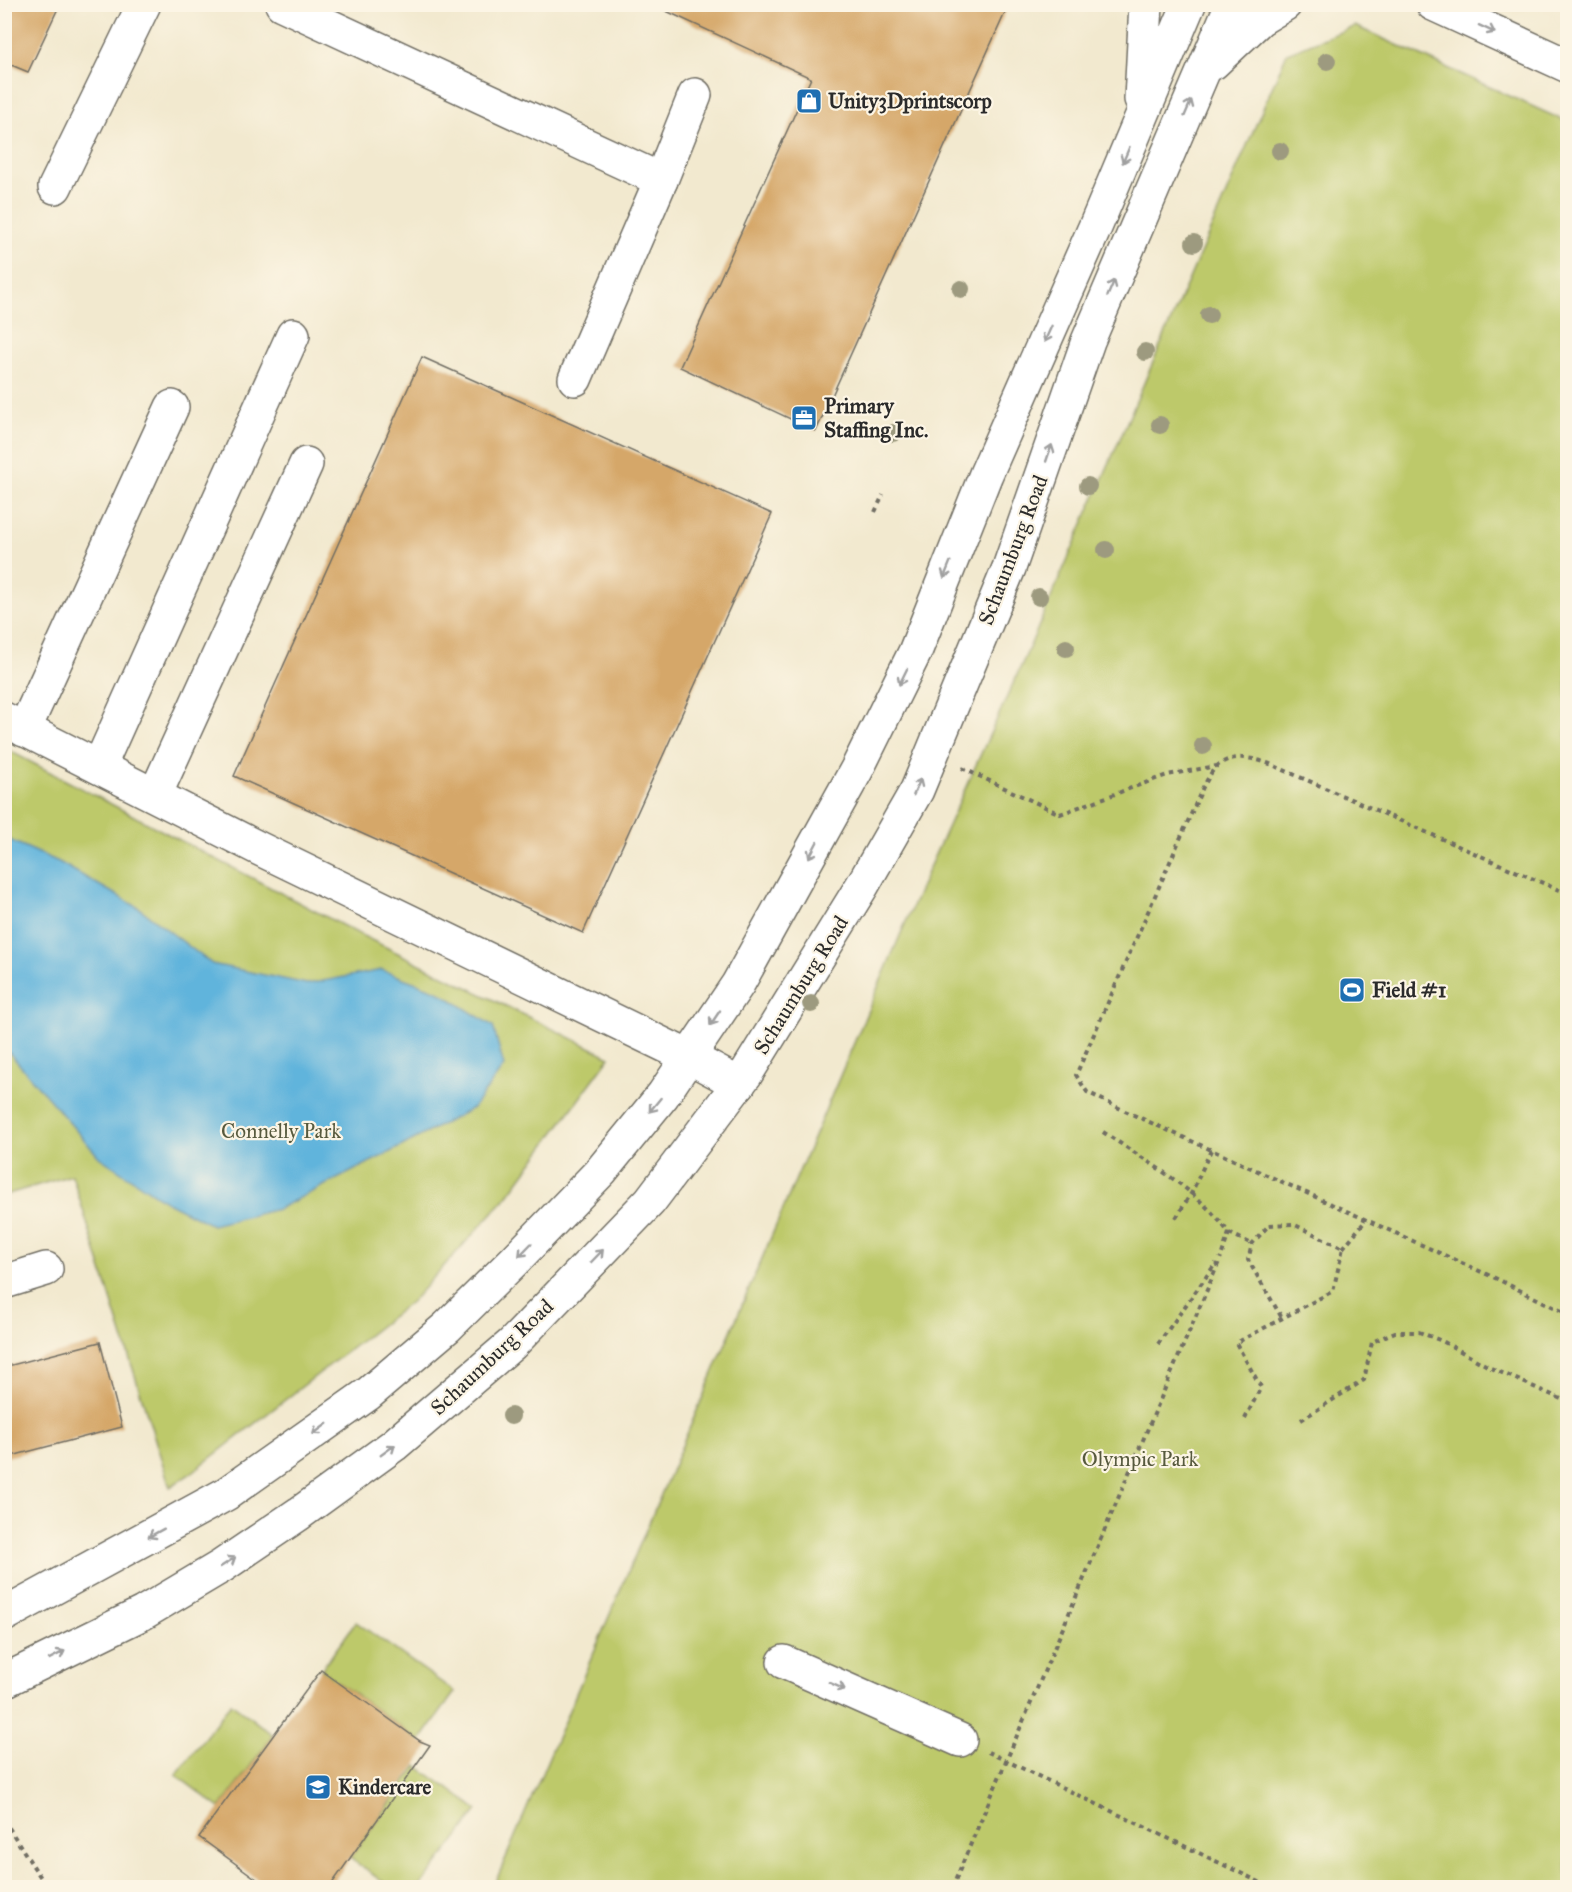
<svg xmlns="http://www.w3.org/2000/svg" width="1572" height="1892" font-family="'IM FELL Great Primer',serif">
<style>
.green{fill:#bdc96b;stroke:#747a4b;stroke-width:1.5}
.water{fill:#60b4dc;stroke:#467084;stroke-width:1.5}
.building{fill:#d5a769}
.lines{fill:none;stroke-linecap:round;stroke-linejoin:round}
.minor-casing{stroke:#716e64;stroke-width:36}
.path{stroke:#716e64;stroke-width:4;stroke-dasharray:4.5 4.5;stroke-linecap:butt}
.minor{stroke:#fff;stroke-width:33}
.tree{fill:#9d9a7f}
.oneway{stroke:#a0a0a0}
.labels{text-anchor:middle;stroke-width:4.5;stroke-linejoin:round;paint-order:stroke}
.poi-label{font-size:21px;font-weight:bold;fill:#2b2b2b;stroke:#fcf5e5;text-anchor:start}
.street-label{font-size:21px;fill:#2b2b2b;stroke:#fcf5e5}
.park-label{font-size:21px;fill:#575a3e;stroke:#fcf5e5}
</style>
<rect width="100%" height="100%" fill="#fcf5e5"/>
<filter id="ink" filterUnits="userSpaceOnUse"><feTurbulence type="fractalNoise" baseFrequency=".0167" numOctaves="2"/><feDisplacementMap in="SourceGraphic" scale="12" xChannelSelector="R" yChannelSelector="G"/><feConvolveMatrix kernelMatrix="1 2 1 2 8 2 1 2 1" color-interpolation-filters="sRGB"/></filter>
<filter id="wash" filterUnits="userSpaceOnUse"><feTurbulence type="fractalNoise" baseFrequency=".008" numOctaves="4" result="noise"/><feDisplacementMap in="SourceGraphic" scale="24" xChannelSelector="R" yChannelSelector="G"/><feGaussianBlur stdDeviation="1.35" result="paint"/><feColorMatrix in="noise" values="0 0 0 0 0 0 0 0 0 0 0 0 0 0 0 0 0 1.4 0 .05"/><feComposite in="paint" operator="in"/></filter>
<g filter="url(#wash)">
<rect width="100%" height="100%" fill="#f2e9cf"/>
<g class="green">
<path d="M1355,26L1567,122V1887L493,1888L928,870L1027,653L1287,53Z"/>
<path d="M4,748L359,934L610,1057L506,1198L413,1300L190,1474L170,1487L72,1175L5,1195Z"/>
<path d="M356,1622L455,1692L420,1741L321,1670Z"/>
<path d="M231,1703L273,1735L220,1808L176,1775Z"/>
<path d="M417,1766L478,1810L420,1887H390L350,1858Z"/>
</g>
<path class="water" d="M5,838L59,862L139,908L212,964L307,984L382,970L438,991L493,1026L504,1066L473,1108L402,1146L278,1209L212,1225L165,1201L99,1157L5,1048Z"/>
<g id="blocks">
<g class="building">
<path d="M4,4H60L28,72L4,62Z"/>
<path d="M651,4H1009L816,431L680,367L811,78Z"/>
<path d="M422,357L772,514L583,933L234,776Z"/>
<path d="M100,1342L122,1427L4,1458V1367Z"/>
<path d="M321,1670L420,1741L430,1745L329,1888H269L199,1837Z"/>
</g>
</g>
</g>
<g filter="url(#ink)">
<use href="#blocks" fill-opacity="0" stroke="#716e64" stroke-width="1.5"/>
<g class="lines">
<defs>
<g id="minor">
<path d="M282,4L661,180L575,379"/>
<path d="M1433,4L1568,66"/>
<path d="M1213,63L1260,19L1285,4"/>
<path d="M1141,99L1146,4"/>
<path d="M661,180L695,95"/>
<path d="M55,187L144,4"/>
<path d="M4,719L260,849L689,1057L739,1084"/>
<path d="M24,730L172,407"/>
<path d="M99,767L293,335"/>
<path d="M155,795L306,464"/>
<path d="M4,1282L46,1269"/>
<path d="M4,1615L226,1494L368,1394L447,1327L515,1260L601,1171L663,1095L738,984L857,769L915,652L986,474L1096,225L1189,4"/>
<path d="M784,1662L960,1740"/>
<path d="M4,1681L143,1613L222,1566L300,1513L394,1445L512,1344L650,1201L746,1074L862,886L917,790L1009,568L1088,341L1232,4"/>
</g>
</defs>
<use href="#minor" class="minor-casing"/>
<g class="path">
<path d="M875,512L883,495"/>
<path d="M962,768L1060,814L1167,775L1216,766"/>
<path d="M1568,894L1270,764C1253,758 1233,753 1217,766C1211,771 1207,781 1203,787L1076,1075L1087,1092L1125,1111L1495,1278L1568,1314"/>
<path d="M1103,1132C1149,1163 1196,1188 1229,1233L1221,1257"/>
<path d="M1176,1218L1192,1192L1211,1150"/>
<path d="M1229,1233L1252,1244"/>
<path d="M1343,1248L1366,1220"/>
<path d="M1158,1344L1216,1263"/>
<path d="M1245,1419L1261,1387L1236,1343L1333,1291L1343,1248L1293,1224L1269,1225L1252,1244L1248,1260L1282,1318"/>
<path d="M1301,1420L1364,1380L1372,1342L1395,1332H1419L1442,1341L1491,1368L1568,1402"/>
<path d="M988,1752L1272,1888"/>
<path d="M4,1820L33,1866L48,1888"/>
<path d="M952,1888L1221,1257"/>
</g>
<use href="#minor" class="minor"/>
</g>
<g class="tree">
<circle cx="1327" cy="61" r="9"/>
<circle cx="1280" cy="151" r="9"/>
<circle cx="1194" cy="243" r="9"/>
<circle cx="961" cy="289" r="9"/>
<circle cx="1209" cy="315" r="9"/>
<circle cx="1145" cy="352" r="9"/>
<circle cx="1160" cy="425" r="9"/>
<circle cx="893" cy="433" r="9"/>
<circle cx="1088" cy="486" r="9"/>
<circle cx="1106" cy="550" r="9"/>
<circle cx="1039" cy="597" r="9"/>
<circle cx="1066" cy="648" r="9"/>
<circle cx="1203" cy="746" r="9"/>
<circle cx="811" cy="1004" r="9"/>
<circle cx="511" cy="1416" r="9"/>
</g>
<defs><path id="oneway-shaft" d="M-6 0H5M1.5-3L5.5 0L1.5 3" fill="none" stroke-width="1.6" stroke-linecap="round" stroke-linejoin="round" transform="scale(1.5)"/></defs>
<g class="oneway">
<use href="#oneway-shaft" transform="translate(1487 29) rotate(25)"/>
<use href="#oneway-shaft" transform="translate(1188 108) rotate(-67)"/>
<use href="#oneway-shaft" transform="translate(1126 155) rotate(113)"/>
<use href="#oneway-shaft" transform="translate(1111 288) rotate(-67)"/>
<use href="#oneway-shaft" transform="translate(1048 334) rotate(114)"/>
<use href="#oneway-shaft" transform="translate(1049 453) rotate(-71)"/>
<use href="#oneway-shaft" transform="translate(947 570) rotate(112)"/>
<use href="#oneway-shaft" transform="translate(903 677) rotate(116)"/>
<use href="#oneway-shaft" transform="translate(917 787) rotate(-66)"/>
<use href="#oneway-shaft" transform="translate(813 850) rotate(118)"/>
<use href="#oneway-shaft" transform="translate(715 1018) rotate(124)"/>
<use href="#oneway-shaft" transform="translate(655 1105) rotate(129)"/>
<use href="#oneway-shaft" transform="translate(525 1250) rotate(134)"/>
<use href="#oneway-shaft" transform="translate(597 1256) rotate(-46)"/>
<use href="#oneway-shaft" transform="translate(320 1429) rotate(144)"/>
<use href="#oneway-shaft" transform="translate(388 1450) rotate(-36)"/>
<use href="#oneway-shaft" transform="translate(156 1533) rotate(151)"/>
<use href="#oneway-shaft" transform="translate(228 1562) rotate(-33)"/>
<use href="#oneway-shaft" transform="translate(57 1655) rotate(-27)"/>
<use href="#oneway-shaft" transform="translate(837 1686) rotate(24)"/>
</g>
</g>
<defs>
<symbol id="shop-square" viewBox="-11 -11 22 22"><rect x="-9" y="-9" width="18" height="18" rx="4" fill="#1f6fb2" stroke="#fcf5e5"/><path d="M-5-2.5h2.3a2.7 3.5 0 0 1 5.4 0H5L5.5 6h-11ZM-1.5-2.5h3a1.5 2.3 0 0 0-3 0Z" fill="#fff"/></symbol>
<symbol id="office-square" viewBox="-11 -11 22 22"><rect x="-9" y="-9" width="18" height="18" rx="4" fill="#1f6fb2" stroke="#fcf5e5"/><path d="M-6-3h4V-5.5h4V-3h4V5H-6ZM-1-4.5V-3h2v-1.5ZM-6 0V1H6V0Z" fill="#fff"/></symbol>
<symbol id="stadium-square" viewBox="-11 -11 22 22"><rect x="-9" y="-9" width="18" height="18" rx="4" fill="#1f6fb2" stroke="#fcf5e5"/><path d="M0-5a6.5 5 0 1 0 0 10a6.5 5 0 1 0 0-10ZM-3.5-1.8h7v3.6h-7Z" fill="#fff"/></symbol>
<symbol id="school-square" viewBox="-11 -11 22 22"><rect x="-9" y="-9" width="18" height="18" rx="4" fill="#1f6fb2" stroke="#fcf5e5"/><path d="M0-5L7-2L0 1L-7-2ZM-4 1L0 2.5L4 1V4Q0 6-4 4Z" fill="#fff"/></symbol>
</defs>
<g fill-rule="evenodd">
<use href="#shop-square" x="794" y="86" width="30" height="30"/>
<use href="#office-square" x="789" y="403" width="30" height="30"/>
<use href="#stadium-square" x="1337" y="975" width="30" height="30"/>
<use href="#school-square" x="303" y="1772" width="30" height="30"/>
</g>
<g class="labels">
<g class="poi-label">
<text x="828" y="108">Unity3Dprintscorp</text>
<text x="824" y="413">Primary<tspan x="824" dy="24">Staffing Inc.</tspan></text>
<text x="1372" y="997">Field #1</text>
<text x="338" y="1794">Kindercare</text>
</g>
<g class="street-label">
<text transform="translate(1013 550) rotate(-69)" y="7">Schaumburg Road</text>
<text transform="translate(801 985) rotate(-58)" y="7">Schaumburg Road</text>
<text transform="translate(492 1357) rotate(-43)" y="7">Schaumburg Road</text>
</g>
<g class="park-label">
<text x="281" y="1138">Connelly Park</text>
<text x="1140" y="1466">Olympic Park</text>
</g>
</g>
<rect width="1572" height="1892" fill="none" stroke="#fcf5e5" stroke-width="24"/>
</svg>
